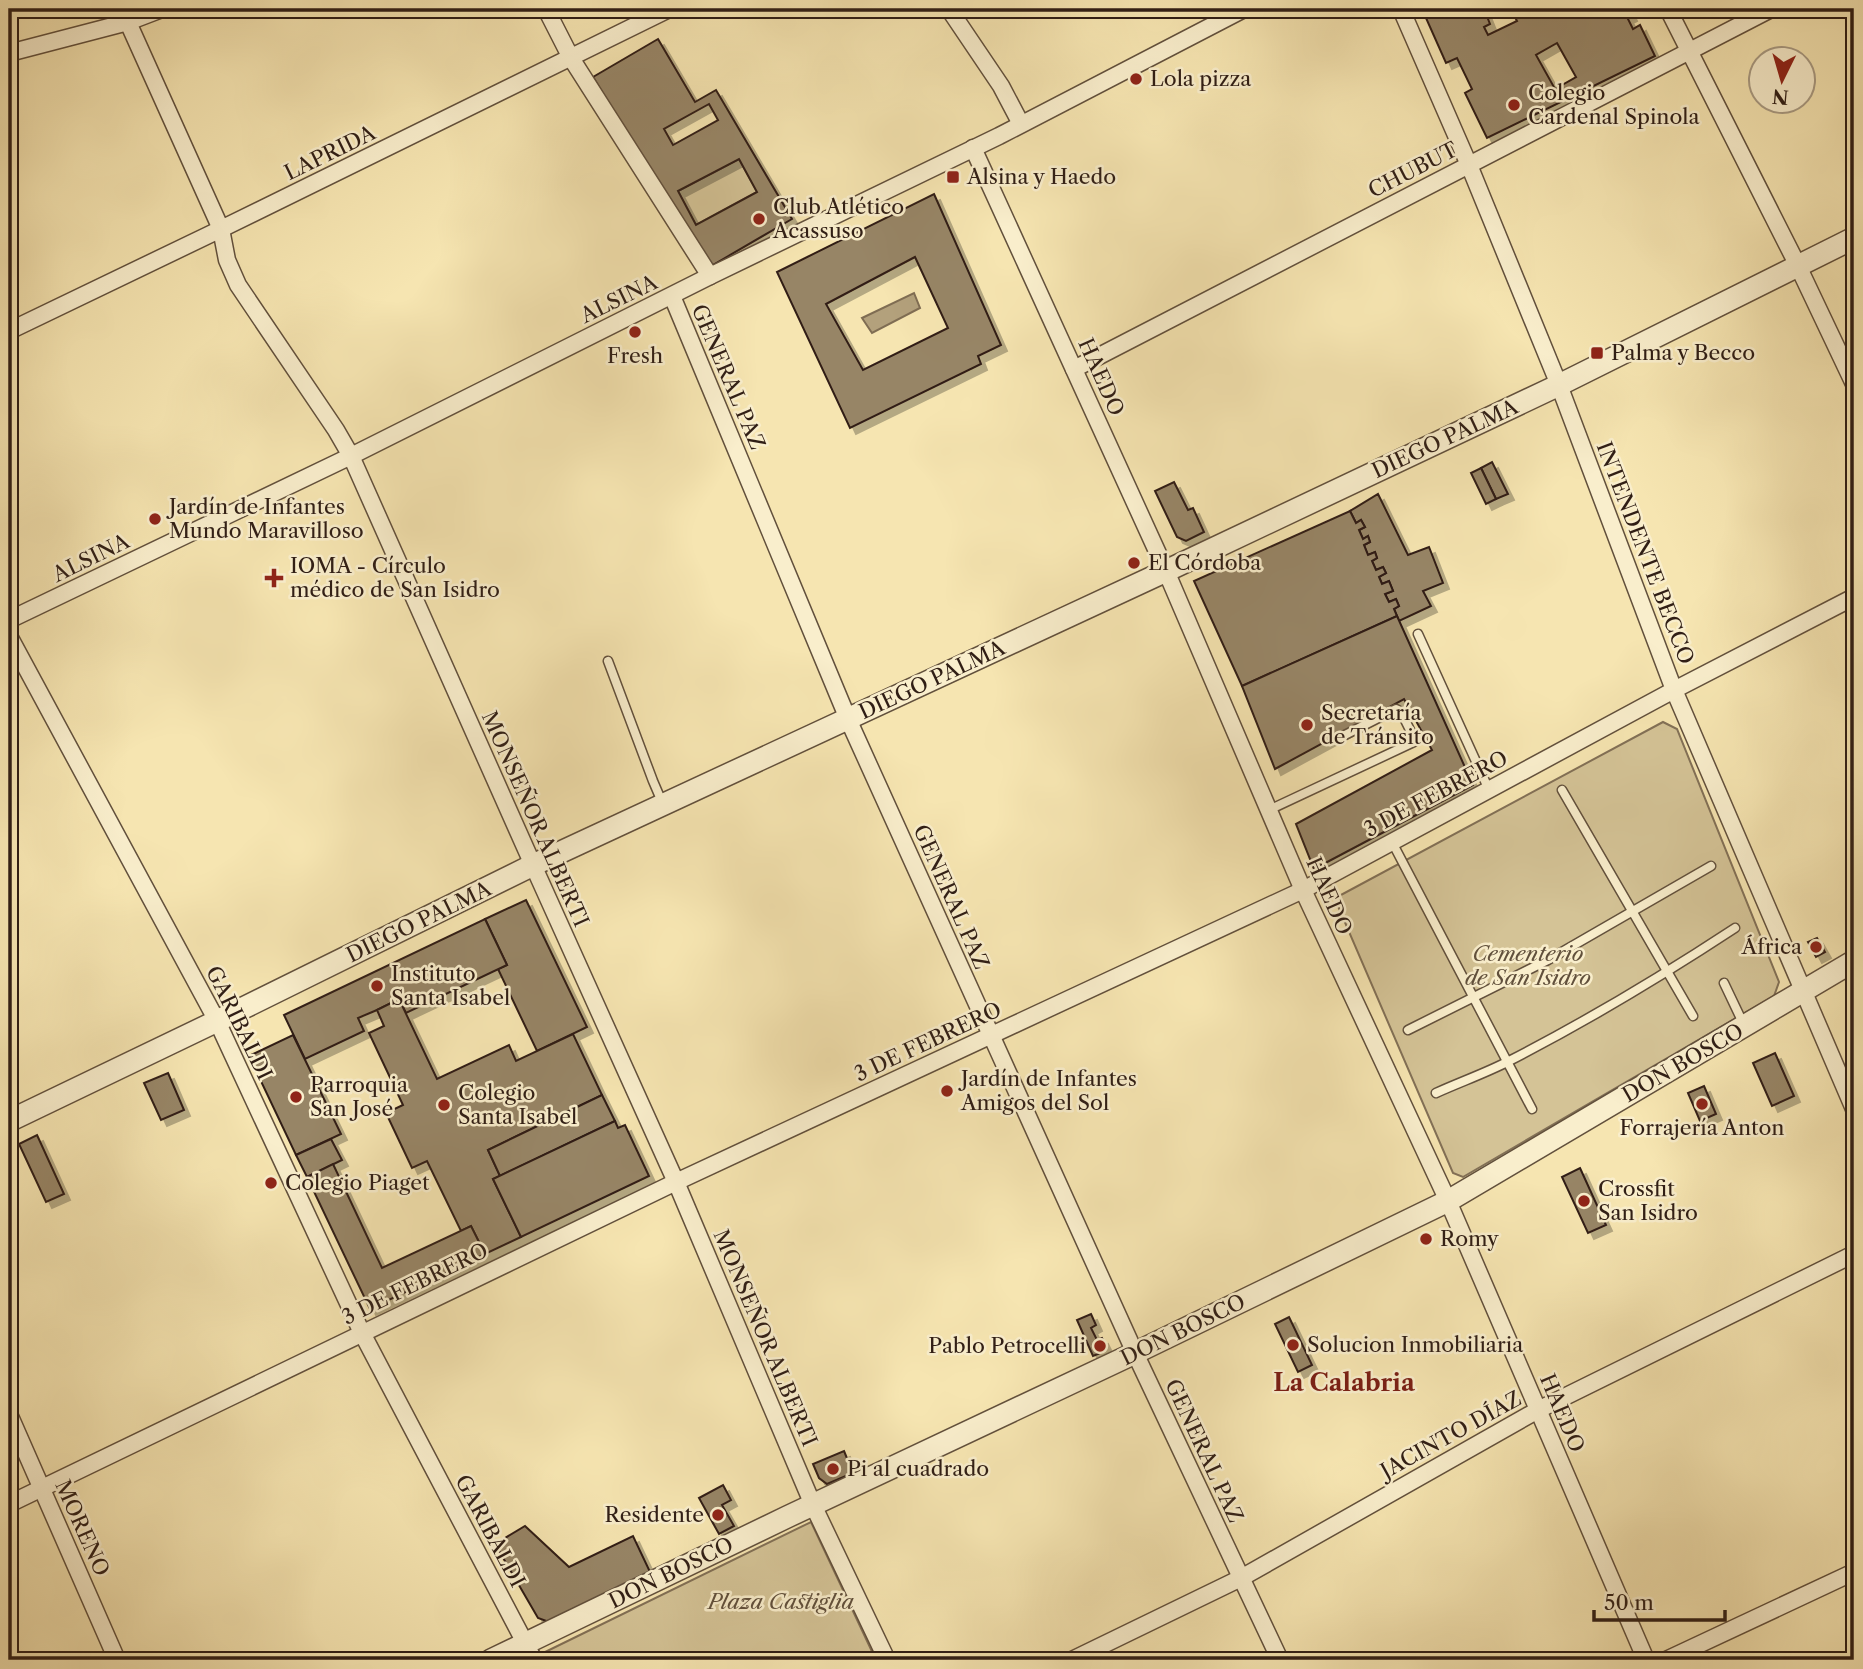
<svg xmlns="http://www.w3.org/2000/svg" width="1863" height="1669" font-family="'Libre Caslon Text',serif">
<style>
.green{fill:#d4c396;stroke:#827056;stroke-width:2}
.water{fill:#b3a17c;stroke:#7f6d53;stroke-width:2}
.building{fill:#978566;stroke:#301e15;stroke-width:2;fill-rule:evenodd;filter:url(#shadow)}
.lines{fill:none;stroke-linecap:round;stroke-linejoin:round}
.service-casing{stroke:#62503c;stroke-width:11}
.minor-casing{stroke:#62503c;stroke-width:19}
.tertiary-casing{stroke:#62503c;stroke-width:24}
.service{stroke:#f9eecc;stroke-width:8}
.minor{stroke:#f9eecc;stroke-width:16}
.tertiary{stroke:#f9eecc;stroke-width:21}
.poi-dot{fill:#8f2418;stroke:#f9eecc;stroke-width:2.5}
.labels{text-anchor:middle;stroke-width:5;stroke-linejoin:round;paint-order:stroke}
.poi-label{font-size:21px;fill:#301e15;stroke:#f9eecc;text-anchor:start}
.street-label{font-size:21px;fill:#301e15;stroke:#f9eecc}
.park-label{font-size:21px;font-style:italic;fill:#61503c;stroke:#f9eecc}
.quarter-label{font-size:24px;font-weight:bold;fill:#7a1f14;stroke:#f9eecc}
</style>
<defs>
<filter id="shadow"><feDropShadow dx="6" dy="6" stdDeviation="0" flood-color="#0004"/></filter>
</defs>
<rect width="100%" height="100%" fill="#f6e5b1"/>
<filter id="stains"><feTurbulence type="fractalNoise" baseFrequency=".00286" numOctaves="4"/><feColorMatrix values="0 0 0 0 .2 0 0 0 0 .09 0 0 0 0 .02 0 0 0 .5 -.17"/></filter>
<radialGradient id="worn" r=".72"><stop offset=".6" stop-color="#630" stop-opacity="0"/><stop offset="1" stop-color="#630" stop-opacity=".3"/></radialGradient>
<g class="green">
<path d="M739,159L757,192L696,225L678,191Z"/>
<path d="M1663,722L1677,729L1779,982L1774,996L1463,1177L1453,1173L1337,904L1339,896Z"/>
<path d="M811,1522L876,1660H542L539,1655Z"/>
</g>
<path class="water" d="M914,293L920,308L872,333L862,318Z"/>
<g class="building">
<path d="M1422,9H1484L1490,24L1484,27L1488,35L1517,21L1511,9H1628L1631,15L1627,17L1633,29L1640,25L1655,56L1487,138L1465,93L1472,89L1457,58L1446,63ZM1557,43L1576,77L1555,89L1536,55Z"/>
<path d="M658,39L695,102L716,90L792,219L706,269L593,77ZM709,104L718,120L673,145L664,129ZM739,159L757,192L696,225L678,191Z"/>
<path d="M934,194L1001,345L978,356L981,364L850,428L777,272ZM915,257L948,328L863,370L826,304Z"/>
<path d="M1492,462L1508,494L1496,499L1481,468Z"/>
<path d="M1481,468L1496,499L1486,504L1471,473Z"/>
<path d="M1174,482L1188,510L1193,508L1204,532L1186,541L1177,537L1155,491Z"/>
<path d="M1378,494L1408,555L1429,547L1443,583L1423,591L1431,606L1399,621L1394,609L1399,606L1396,599L1389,602L1385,594L1393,591L1389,581L1382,584L1379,577L1386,573L1383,567L1376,570L1372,561L1377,558L1375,552L1368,555L1364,545L1370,542L1368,536L1363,539L1359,530L1365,527L1361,520L1356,523L1350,511Z"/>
<path d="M1350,511L1356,523L1361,520L1365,527L1359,530L1363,539L1368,536L1370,542L1364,545L1368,555L1375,552L1377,558L1372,561L1376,570L1383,567L1386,573L1379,577L1382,584L1389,581L1393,591L1385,594L1389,602L1396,599L1399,606L1394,609L1397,616L1242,686L1194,581Z"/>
<path d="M1397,616L1473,785L1314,869L1296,824L1432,750L1404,699L1275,769L1242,686Z"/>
<path d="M526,900L587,1027L537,1051L498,969L507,965L485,919Z"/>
<path d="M485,919L507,965L406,1013L399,999L377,1010L358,1018L364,1031L305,1059L284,1015Z"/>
<path d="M1817,938L1825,952L1816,957L1808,942Z"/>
<path d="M399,999L437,1079L509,1045L516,1061L573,1034L602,1095L488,1150L500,1176L493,1179L521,1237L485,1254L471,1226L461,1231L427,1161L412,1168L386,1113L403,1105L369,1033L384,1026L377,1010Z"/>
<path d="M293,1035L341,1134L296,1155L249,1056Z"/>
<path d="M1775,1053L1794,1096L1772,1106L1753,1063Z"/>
<path d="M168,1073L184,1110L161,1120L144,1083Z"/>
<path d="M1704,1086L1716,1114L1700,1121L1688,1093Z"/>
<path d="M602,1095L615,1121L500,1176L488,1150Z"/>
<path d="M615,1121L618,1128L625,1125L649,1176L521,1237L493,1179Z"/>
<path d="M37,1135L64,1194L46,1202L19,1144Z"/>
<path d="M331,1139L342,1160L307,1177L296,1155Z"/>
<path d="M333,1164L382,1268L471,1226L485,1254L370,1309L307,1177Z"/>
<path d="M1580,1168L1606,1225L1588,1233L1562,1177Z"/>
<path d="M1091,1314L1096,1325L1091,1328L1097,1340L1102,1338L1105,1344L1103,1352L1093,1356L1077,1320Z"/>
<path d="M1289,1317L1312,1365L1298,1372L1275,1324Z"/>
<path d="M844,1451L853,1473L827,1484L819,1478L813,1464Z"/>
<path d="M723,1485L731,1500L722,1505L734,1526L719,1534L699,1498Z"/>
<path d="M525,1526L569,1567L633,1536L651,1574L549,1622L538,1618L495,1544Z"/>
</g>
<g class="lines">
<defs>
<g id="service">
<path d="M1418,634L1489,790"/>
<path d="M608,661L653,781L662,802"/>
<path d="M1562,790L1693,1016"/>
<path d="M1269,810L1414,742L1415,740L1401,712L1396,709L1341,737"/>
<path d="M1392,842L1532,1109"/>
<path d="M1724,983L1744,1025"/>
<path d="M1408,1030L1548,960L1711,866"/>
<path d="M1436,1093C1460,1082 1486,1073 1509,1061C1587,1021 1662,976 1735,928"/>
</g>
<g id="minor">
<path d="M122,9L221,229L227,260L238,285L336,430L351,456L533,865L676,1182L813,1505L887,1660"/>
<path d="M546,9L571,58L710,276"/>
<path d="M949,9L1001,86L1021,124"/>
<path d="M1401,9L1469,165L1559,385L1674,690L1854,1109"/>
<path d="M1668,9L1798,266L1854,384"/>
<path d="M9,53L128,22L162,9"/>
<path d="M973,148L1166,571L1303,890L1448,1201L1646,1660"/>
<path d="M672,296L848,719L1135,1353L1280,1660"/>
<path d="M9,331L221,229L669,9"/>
<path d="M1074,369L1771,9"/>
<path d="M9,620L351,456L710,276L999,136L1244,9"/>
<path d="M9,636L217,1021L362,1333L534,1660"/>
<path d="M9,1414L117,1660"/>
<path d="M9,1504L676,1182L1303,890L1674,690L1854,597"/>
<path d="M1072,1660L1241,1578L1538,1410L1854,1254"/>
<path d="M1666,1660L1854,1572"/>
</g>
<g id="tertiary">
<path d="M9,1121L217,1021L533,865L1166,571L1559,385L1854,238"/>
<path d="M491,1660L787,1517L1135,1353L1448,1201L1854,961"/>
</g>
</defs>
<use href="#service" class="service-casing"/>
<use href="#minor" class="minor-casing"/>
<use href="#tertiary" class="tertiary-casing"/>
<use href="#service" class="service"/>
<use href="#minor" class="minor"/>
<use href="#tertiary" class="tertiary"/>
</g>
<g class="poi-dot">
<circle cx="1136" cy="79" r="7"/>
<circle cx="1514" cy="105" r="7"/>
<rect x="946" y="170" width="14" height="14" rx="3.5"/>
<circle cx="759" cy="219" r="7"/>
<circle cx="635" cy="332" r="7"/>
<rect x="1590" y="346" width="14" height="14" rx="3.5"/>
<circle cx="155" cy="519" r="7"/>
<circle cx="1134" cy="563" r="7"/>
<path d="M270.5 567.5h7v7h7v7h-7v7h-7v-7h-7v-7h7z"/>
<circle cx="1307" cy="725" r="7"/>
<circle cx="1816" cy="947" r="7"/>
<circle cx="377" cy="986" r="7"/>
<circle cx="947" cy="1091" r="7"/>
<circle cx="296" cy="1097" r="7"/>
<circle cx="1702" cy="1104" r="7"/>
<circle cx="444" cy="1105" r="7"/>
<circle cx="271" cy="1183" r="7"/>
<circle cx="1584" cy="1201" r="7"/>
<circle cx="1426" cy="1239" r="7"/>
<circle cx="1293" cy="1345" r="7"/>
<circle cx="1100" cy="1346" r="7"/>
<circle cx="833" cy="1469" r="7"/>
<circle cx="718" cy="1515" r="7"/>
</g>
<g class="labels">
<g class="poi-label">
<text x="1150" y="86">Lola pizza</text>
<text x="1528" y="100">Colegio<tspan x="1528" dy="24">Cardenal Spinola</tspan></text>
<text x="967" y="184">Alsina y Haedo</text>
<text x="773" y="214">Club Atlético<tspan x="773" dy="24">Acassuso</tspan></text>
<text x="1611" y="360">Palma y Becco</text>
<text x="635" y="363" text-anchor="middle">Fresh</text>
<text x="169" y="514">Jardín de Infantes<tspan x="169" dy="24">Mundo Maravilloso</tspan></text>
<text x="1148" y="570">El Córdoba</text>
<text x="290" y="573">IOMA - Círculo<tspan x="290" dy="24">médico de San Isidro</tspan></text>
<text x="1321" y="720">Secretaría<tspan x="1321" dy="24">de Tránsito</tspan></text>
<text x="1802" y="954" text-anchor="end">África</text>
<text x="391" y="981">Instituto<tspan x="391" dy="24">Santa Isabel</tspan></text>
<text x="961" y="1086">Jardín de Infantes<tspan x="961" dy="24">Amigos del Sol</tspan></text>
<text x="310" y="1092">Parroquia<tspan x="310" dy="24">San José</tspan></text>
<text x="458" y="1100">Colegio<tspan x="458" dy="24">Santa Isabel</tspan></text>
<text x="1702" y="1135" text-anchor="middle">Forrajería Anton</text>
<text x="285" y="1190">Colegio Piaget</text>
<text x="1598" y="1196">Crossfit<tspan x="1598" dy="24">San Isidro</tspan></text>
<text x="1440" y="1246">Romy</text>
<text x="1307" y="1352">Solucion Inmobiliaria</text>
<text x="1086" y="1353" text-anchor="end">Pablo Petrocelli</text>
<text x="847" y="1476">Pi al cuadrado</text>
<text x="704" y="1522" text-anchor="end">Residente</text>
</g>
<g class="street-label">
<text transform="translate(330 153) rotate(-26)" y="7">LAPRIDA</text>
<text transform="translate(1413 170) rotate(-27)" y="7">CHUBUT</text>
<text transform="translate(619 299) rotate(-26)" y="7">ALSINA</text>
<text transform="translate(728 377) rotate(67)" y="7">GENERAL PAZ</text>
<text transform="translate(1101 377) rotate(66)" y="7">HAEDO</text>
<text transform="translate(1445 439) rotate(-25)" y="7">DIEGO PALMA</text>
<text transform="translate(1645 553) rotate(69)" y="7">INTENDENTE BECCO</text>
<text transform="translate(91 558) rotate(-26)" y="7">ALSINA</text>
<text transform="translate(932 680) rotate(-25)" y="7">DIEGO PALMA</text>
<text transform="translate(1436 794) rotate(-28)" y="7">3 DE FEBRERO</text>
<text transform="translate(535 819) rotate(66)" y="7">MONSEÑOR ALBERTI</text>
<text transform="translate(1329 896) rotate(66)" y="7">HAEDO</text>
<text transform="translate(951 897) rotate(66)" y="7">GENERAL PAZ</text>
<text transform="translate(419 922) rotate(-26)" y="7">DIEGO PALMA</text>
<text transform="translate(239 1023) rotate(64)" y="7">GARIBALDI</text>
<text transform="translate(928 1042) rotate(-25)" y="7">3 DE FEBRERO</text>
<text transform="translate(1683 1063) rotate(-30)" y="7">DON BOSCO</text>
<text transform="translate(415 1284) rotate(-26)" y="7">3 DE FEBRERO</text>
<text transform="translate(1183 1330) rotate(-26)" y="7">DON BOSCO</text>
<text transform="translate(765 1338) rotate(67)" y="7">MONSEÑOR ALBERTI</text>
<text transform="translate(1562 1413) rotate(67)" y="7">HAEDO</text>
<text transform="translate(1451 1435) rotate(-29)" y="7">JACINTO DÍAZ</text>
<text transform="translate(1204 1451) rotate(65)" y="7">GENERAL PAZ</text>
<text transform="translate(82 1528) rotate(66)" y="7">MORENO</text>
<text transform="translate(490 1531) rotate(62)" y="7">GARIBALDI</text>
<text transform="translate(671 1573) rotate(-26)" y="7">DON BOSCO</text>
</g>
<g class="park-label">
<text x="1528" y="961">Cementerio<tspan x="1528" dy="24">de San Isidro</tspan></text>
<text x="781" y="1609">Plaza Castiglia</text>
</g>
<g class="quarter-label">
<text x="1344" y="1391">La Calabria</text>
</g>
</g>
<rect width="1863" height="1669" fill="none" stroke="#f6e5b1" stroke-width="35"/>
<rect x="10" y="10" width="1842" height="1648" fill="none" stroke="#301e15" stroke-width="3.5"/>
<rect x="18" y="18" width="1828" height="1634" fill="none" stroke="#301e15" stroke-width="2"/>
<g transform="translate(1782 80) rotate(185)"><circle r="33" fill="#f9eecc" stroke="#a99b83" stroke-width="2"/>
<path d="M0-5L12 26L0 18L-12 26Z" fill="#8f2418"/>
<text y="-10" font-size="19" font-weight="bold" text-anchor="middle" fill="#301e15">N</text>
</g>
<path d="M1594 1610v10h131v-10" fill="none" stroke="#301e15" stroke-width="3.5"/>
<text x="1604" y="1610" font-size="21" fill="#301e15" stroke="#f9eecc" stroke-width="5" paint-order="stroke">50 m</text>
<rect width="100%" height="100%" filter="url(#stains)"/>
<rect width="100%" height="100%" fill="url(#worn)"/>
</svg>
